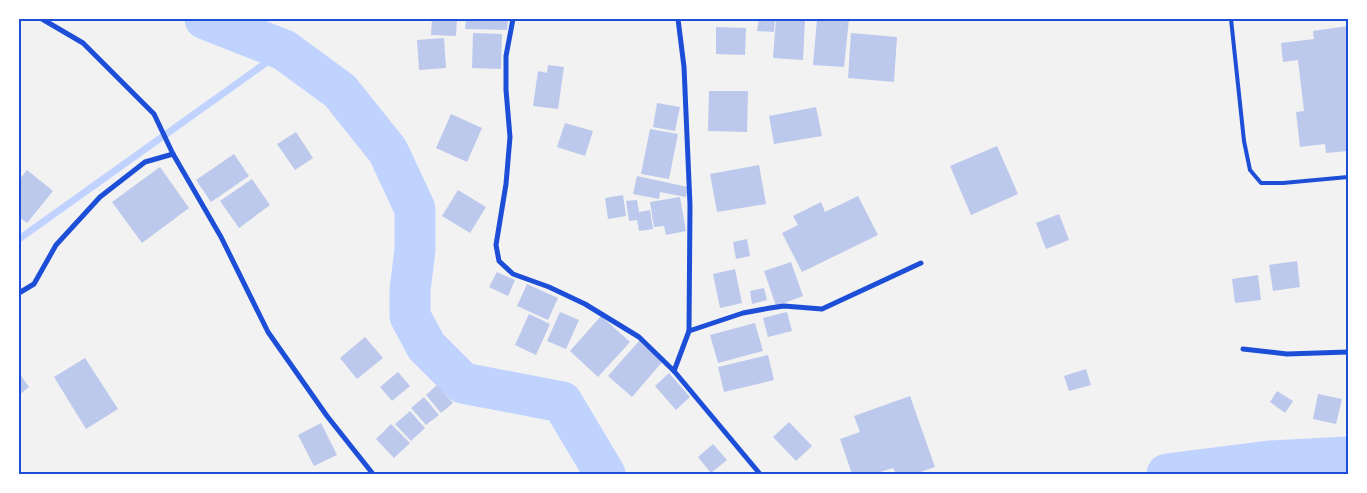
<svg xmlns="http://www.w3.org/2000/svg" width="1367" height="493" font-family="'DM Sans',sans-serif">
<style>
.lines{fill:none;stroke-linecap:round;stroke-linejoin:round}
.stream{stroke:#bfd3fe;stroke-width:7}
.river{stroke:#bfd3fe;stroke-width:41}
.building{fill:#bdc9ec}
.service{stroke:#1d4ed8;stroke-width:4}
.minor{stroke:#1d4ed8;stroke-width:5}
.neatline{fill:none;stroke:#1d4ed8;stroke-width:2}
</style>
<rect width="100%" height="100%" fill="#f2f2f2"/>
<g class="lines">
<path class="stream" d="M19,239L284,50"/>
<g class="river">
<path d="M205,19L284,50L340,91L388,151L415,209V250L410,290V316L426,346L463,383L562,402L605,474"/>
<path d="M1167,474L1269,461L1348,457"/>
</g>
</g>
<g class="building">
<path d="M432,19H457L456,36L431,35Z"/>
<path d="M466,19H508L507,30L465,29Z"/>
<path d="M759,19H775L774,32L757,31Z"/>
<path d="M776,19L805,20L803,60L773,58Z"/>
<path d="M817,19H849L844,67L813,65Z"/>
<path d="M1348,26V151L1326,153L1325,144L1300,147L1296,112L1304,111L1298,60L1283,62L1281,43L1314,39L1313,31Z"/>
<path d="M716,27L746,28L745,55L716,54Z"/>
<path d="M473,33L502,34L501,69L472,68Z"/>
<path d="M851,33L897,37L894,82L848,78Z"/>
<path d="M444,38L446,68L419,70L417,40Z"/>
<path d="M548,65L564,67L558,109L533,106L538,71L547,73Z"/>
<path d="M709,91H748L747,132L708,131Z"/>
<path d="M657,103L680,107L675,131L653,127Z"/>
<path d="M816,107L822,136L774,144L769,116Z"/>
<path d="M451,114L482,128L467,162L436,148Z"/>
<path d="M565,123L593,131L585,156L557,147Z"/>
<path d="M650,129L678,134L669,179L641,174Z"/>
<path d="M296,132L313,158L295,170L277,144Z"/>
<path d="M997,146L1018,194L971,215L950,166Z"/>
<path d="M234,154L249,176L211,202L196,180Z"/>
<path d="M759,165L766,204L717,212L710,174Z"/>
<path d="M160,167L189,208L142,243L112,202Z"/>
<path d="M27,170L53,191L27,223L19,217V180Z"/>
<path d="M637,176L688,187L686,197L660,192L659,199L633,194Z"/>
<path d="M252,179L270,205L239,228L220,201Z"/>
<path d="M458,190L486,207L470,233L442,216Z"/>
<path d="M623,195L626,216L608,219L605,198Z"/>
<path d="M858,196L878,235L802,272L782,233L798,225L793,216L821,202L825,212Z"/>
<path d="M680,197L686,231L666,235L664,226L654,227L650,202Z"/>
<path d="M637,200L639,212L650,210L653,229L639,231L637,220L629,221L626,201Z"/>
<path d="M1059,214L1069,240L1046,249L1036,223Z"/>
<path d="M747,239L750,256L736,259L733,242Z"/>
<path d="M1297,261L1300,287L1273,291L1269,265Z"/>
<path d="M791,262L803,296L776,306L764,271Z"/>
<path d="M735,269L742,303L720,308L713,274Z"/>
<path d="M497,272L515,280L508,296L489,287Z"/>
<path d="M1258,275L1261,300L1235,303L1232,279Z"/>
<path d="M527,284L558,298L548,320L517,306Z"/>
<path d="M764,288L767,300L752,304L750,291Z"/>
<path d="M560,312L579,320L566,349L547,341Z"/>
<path d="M787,312L792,331L768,337L763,318Z"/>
<path d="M529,314L550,324L536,355L515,345Z"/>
<path d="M601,316L630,342L598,377L570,351Z"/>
<path d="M755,323L763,351L718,363L710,335Z"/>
<path d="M365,337L383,358L357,379L340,358Z"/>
<path d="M639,341L663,361L632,397L608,376Z"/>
<path d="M768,355L774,380L724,392L718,367Z"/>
<path d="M85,358L118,409L86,429L54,377Z"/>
<path d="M1086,369L1091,385L1069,391L1064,376Z"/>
<path d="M398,372L410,386L392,401L380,387Z"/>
<path d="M19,373L29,387L19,395Z"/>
<path d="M669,373L690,397L676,410L655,386Z"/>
<path d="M437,385L453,403L441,413L426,395Z"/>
<path d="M1277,391L1293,401L1285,413L1270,402Z"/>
<path d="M1318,394L1342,399L1336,424L1313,419Z"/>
<path d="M910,396L935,467L915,474H896L893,468L874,474H852L840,439L860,432L854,416Z"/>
<path d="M424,397L439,415L426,425L411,408Z"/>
<path d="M410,411L425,428L411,441L395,424Z"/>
<path d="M789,422L812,446L796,461L773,437Z"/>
<path d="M321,423L337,455L314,466L298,435Z"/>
<path d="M391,424L410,443L394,458L376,439Z"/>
<path d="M713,444L727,460L711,473L698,457Z"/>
</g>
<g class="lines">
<path class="service" d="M1231,19L1244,141L1250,170L1261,183H1283L1348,177"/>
<g class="minor">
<path d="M42,19L83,43L154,114L173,154L221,237L268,332L327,416L373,474"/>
<path d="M513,19L506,56V90L510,137L506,184L496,245L499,261L513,274L549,287L585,304L639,337L674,371"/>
<path d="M678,19L684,67L690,205L689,331L674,371L760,474"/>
<path d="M19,293L34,284L56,245L100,197L145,162L173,154"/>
<path d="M689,331L743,313L770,308L784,306L822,309L921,263"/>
<path d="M1243,349L1287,354L1348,352"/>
</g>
</g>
<rect width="1367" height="493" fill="none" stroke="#ffffff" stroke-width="40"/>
<rect x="20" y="20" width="1327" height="453" class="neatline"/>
</svg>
